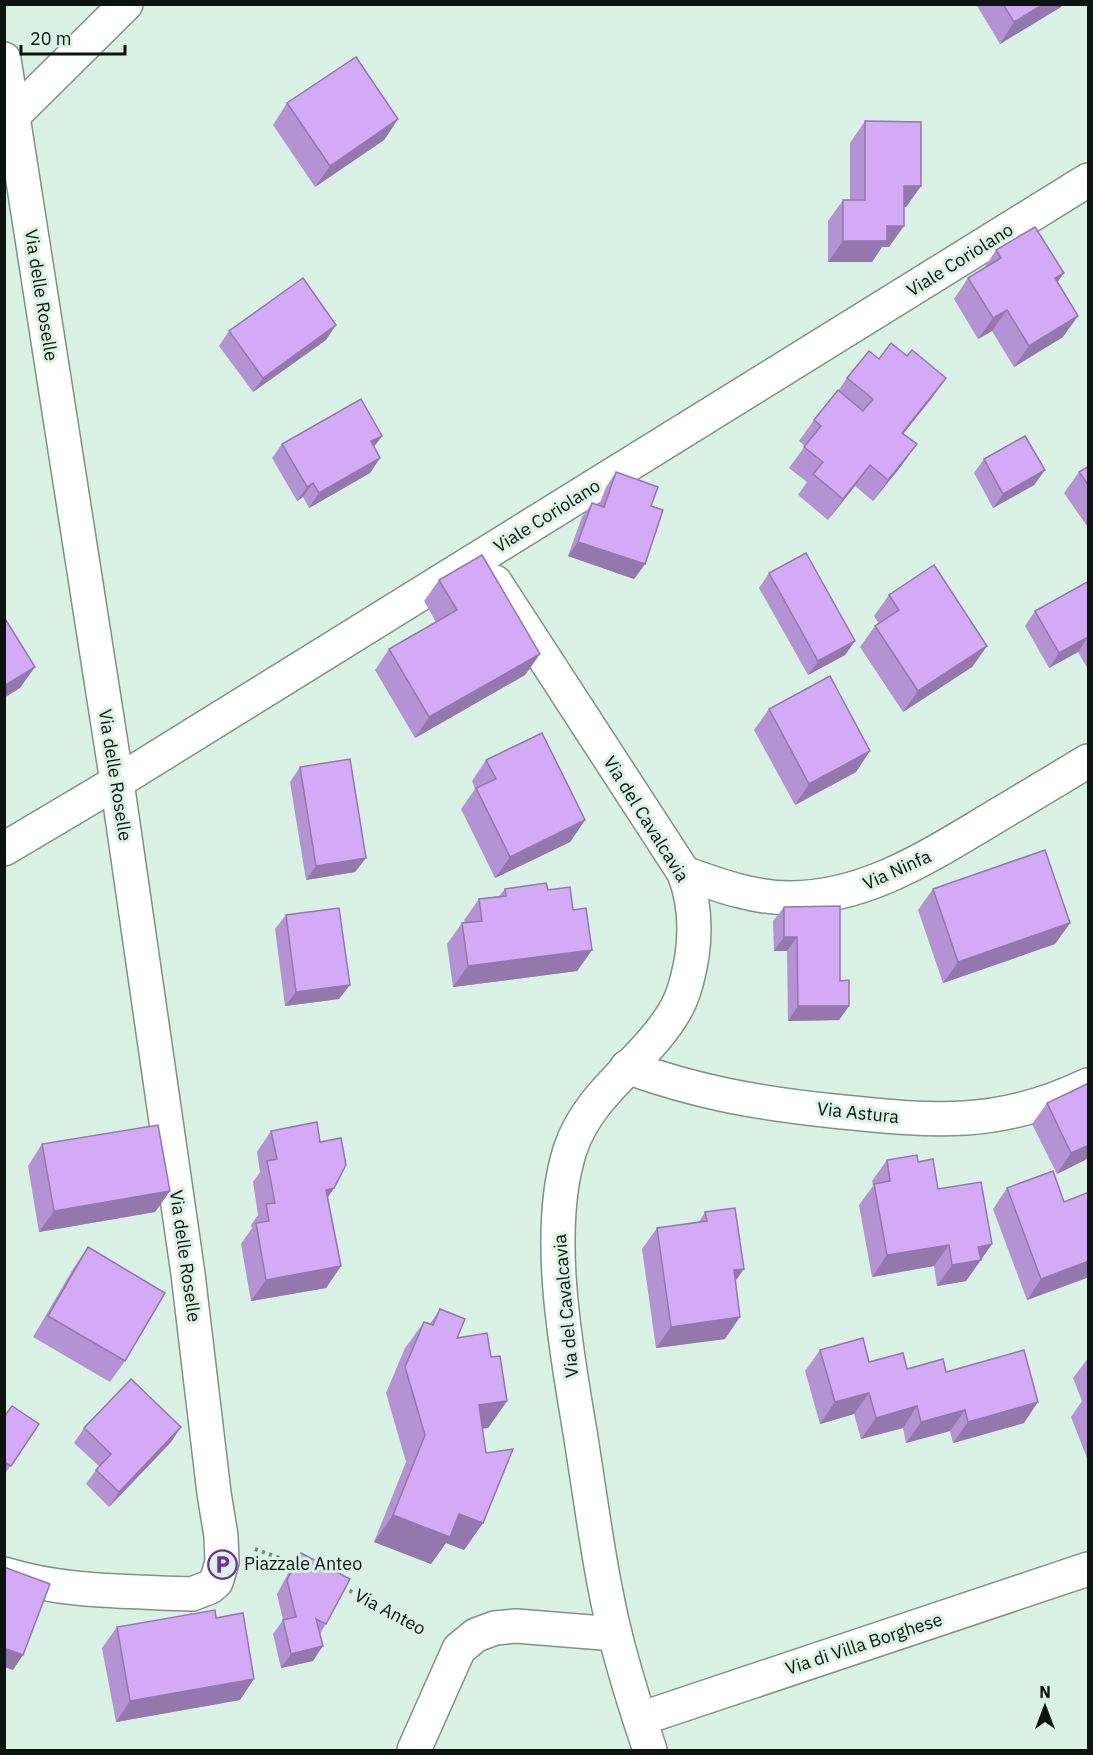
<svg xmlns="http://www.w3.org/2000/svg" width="1093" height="1755" font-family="'IBM Plex Sans',sans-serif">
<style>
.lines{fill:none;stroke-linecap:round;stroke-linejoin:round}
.street-casing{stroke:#7d9288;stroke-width:36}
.path{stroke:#7b8a83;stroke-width:4;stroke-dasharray:3 4.5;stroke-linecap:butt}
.street{stroke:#fff;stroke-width:33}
.wall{fill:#b592d4}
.shaded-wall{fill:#9477ac}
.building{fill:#d3aaf6;stroke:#9477ac;stroke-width:1.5}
.labels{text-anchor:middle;stroke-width:6;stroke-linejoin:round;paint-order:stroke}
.street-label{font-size:18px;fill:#0c1310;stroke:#daf1e6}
.poi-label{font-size:18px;fill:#0c1310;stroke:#daf1e6;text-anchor:start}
</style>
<rect width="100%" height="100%" fill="#daf1e6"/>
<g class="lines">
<defs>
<g id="street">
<path d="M4,59L117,782L188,1274L214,1493L221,1536L222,1562L216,1582L210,1587L192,1594C129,1591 65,1593 4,1574"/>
<path d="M4,121L13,116L126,4"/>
<path d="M495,582L684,873C694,899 696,928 692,956C689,974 685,993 676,1009C647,1061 589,1091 570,1150C544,1231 566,1349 580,1432C591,1500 599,1568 615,1634C625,1674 637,1712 650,1750"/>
<path d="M4,849L117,782L1088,180"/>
<path d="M684,873C718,885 753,898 790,898C862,898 923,860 983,824C1018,803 1053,782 1088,761"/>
<path d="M627,1067C699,1093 758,1103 833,1111C931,1121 996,1129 1088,1085"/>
<path d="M640,1719L1088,1569"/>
<path d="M414,1750L459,1649L476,1635L495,1628L516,1626L615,1634"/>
</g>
</defs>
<use href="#street" class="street-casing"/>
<g class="path">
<path d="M255,1549L296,1564"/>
<path d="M343,1587L429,1633"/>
</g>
<use href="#street" class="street"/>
</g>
<g class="wall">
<path d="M976,4H1062L1061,7L1000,44Z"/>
<path d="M287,103L398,119L384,140L315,187L273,125Z"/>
<path d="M865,121L921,186L906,207H904L889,247H882L872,262H828V221L843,200H850V143Z"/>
<path d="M996,250L1057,282L1063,337L1014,367L992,331L978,339L954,299L968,278L984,268Z"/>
<path d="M229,331L326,340L253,392L219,346Z"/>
<path d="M907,356L946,378L931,399L903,434L902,465L873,501L855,486L828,520L798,495L807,482L789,468L805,446L799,441L814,420L838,391L847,378L879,359Z"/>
<path d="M382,436L374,447L380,458L370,473L309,508L303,497L297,501L272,458L282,444Z"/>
<path d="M984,459L1045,470L1034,485L993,508L974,473Z"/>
<path d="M1089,466V529L1064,493L1079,472Z"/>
<path d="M616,472L651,506L645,564L634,579L568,556L582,517L592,503L599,505L606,487Z"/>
<path d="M769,573L855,641L845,655L808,675L759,588Z"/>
<path d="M439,580L540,654L525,675L415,738L375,670L389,649L436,622L424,601Z"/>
<path d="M1089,581V671L1078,652L1049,668L1025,626L1035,611Z"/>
<path d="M889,595L987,646L972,667L903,712L860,647L875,626L879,624L874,616Z"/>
<path d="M769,709L856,772L795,805L754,730Z"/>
<path d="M486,760L585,820L570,842L495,878L461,809L475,789L472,781Z"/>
<path d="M300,767L366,858L355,872L306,880L290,782Z"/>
<path d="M505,889L548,890L573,910L592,950L577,971L453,987L447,944L462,923H465L464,920L479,899L499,896Z"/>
<path d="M933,889L1070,923L1055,944L943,983L918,910Z"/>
<path d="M784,907L840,981L849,1006L839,1020L788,1021L787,951H774L773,921Z"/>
<path d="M286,915L339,999L285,1006L275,929Z"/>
<path d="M1089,1083V1158L1057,1174L1032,1124L1047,1103Z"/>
<path d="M271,1131L320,1142L334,1188L328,1197L341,1266L326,1288L251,1301L241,1244L252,1228L251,1225L258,1215L253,1182L260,1172L257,1152Z"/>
<path d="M42,1144L170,1191L155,1212L39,1232L28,1166Z"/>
<path d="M887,1160L918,1162L938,1189L992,1244L966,1281L937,1286L934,1266L872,1277L859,1205L873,1186L872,1181Z"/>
<path d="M1007,1188L1064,1202L1089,1277L1027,1300L993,1209Z"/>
<path d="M705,1212L735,1281L725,1339L656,1348L642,1249L657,1228L699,1222Z"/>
<path d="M88,1247L125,1361L110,1382L33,1337L73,1269Z"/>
<path d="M440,1309L457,1338L491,1357L507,1401L488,1428H482L483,1523L464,1550L446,1543L431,1564L374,1542L406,1462L386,1393L405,1348L424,1322L430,1324Z"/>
<path d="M820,1350L869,1362L907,1369L946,1372L1024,1423L953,1443L950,1431L906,1443L903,1428L861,1439L854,1414L820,1424L805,1371Z"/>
<path d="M1089,1357V1458H1087L1071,1417L1082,1401L1073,1378Z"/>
<path d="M4,1416L39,1424L4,1475Z"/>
<path d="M181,1427L171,1442L109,1507L86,1484L99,1466L74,1443L84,1428Z"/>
<path d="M301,1553L326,1624L320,1634L313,1661L281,1668L273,1634L283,1620L277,1594L291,1568Z"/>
<path d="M216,1618L240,1700L116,1722L102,1648L117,1627Z"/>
</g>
<g class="shaded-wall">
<path d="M1044,4H1062L1061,7L1000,44L1014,22Z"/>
<path d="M398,119L384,140L315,187L330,166Z"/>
<path d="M904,186H921L906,207H889Z"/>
<path d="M887,226H904L889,247H882L872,262H828L843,241Z"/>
<path d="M1064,273L1049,294L1055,278Z"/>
<path d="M1007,310L992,331L978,339L993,318Z"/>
<path d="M1078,316L1063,337L1014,367L1029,346Z"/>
<path d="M336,325L326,340L253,392L263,378Z"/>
<path d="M946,378L931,399L887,454L902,433Z"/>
<path d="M382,436L371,450V441Z"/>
<path d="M917,444L902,465L873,501L888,480Z"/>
<path d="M380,458L370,473L309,508L319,493Z"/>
<path d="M870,465L855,486L828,520L843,499Z"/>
<path d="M1045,470L1034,485L993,508L1003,494Z"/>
<path d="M313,483L303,497L297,501L307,487Z"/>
<path d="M578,542L645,564L634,579L568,556Z"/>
<path d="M1088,637L1078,652L1049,668L1059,653Z"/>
<path d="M855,641L845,655L808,675L818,661Z"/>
<path d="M987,646L972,667L903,712L918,691Z"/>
<path d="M540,654L525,675L415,738L429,717Z"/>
<path d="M35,667L20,688L4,698V686Z"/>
<path d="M870,751L856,772L795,805L809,784Z"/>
<path d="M585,820L570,842L495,878L510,857Z"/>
<path d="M366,858L355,872L306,880L316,866Z"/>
<path d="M1070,923L1055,944L943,983L958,962Z"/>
<path d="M784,937H797L787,951H774Z"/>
<path d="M592,950L577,971L453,987L468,966Z"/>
<path d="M350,985L339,999L285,1006L296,992Z"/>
<path d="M798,1006H849L839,1020L788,1021Z"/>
<path d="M1089,1145V1158L1057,1174L1071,1153Z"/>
<path d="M334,1188L320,1209L326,1190Z"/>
<path d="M170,1191L155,1212L39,1232L54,1211Z"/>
<path d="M992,1244L966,1281L937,1286L952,1265L978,1247Z"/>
<path d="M949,1245L934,1266L872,1277L887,1255Z"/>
<path d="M1089,1261V1277L1027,1300L1041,1279Z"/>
<path d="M341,1266L326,1288L251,1301L266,1280Z"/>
<path d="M744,1269L729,1290L734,1270Z"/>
<path d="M740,1317L725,1339L656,1348L671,1327Z"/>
<path d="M869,1393L854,1414L820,1424L835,1402Z"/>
<path d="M507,1401L488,1428L460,1432L479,1405Z"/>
<path d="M1038,1402L1024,1423L953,1443L968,1422Z"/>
<path d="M917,1406L903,1428L861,1439L876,1418Z"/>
<path d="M965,1410L950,1431L906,1443L921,1422Z"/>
<path d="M181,1427L171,1442L109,1507L119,1492Z"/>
<path d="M459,1514L483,1523L464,1550L446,1543L431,1564L374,1542L393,1515Z"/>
<path d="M323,1646L313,1661L281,1668L291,1654Z"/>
<path d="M4,1648L23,1655L13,1670L4,1667Z"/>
<path d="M254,1679L240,1700L116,1722L130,1701Z"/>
</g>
<g class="building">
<path d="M1003,4H1044L1014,22Z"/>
<path d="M356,57L398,119L330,166L287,103Z"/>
<path d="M865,121L921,122V186H904V226H887V241H843V200H865Z"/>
<path d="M1035,227L1064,273L1055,278L1078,316L1029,346L1007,310L993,318L968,278L1001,258L996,250Z"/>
<path d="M303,278L336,325L263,378L229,331Z"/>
<path d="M891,343L907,356L912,350L946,378L902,433L917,444L888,480L870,465L843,499L813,474L823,462L804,447L821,426L814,420L838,390L863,411L873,399L847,378L869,351L879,359Z"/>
<path d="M361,399L382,436L371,441L380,458L319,493L313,483L307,487L282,444Z"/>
<path d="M1025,436L1045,470L1003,494L984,459Z"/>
<path d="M1089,466V486L1079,472Z"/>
<path d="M616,472L658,487L651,506L663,510L645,564L578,542L592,503L604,507Z"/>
<path d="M806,553L855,641L818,661L769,573Z"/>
<path d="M482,555L540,654L429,717L389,649L457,610L439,580Z"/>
<path d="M934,565L987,646L918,691L875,626L899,610L889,595Z"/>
<path d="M1089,581V638L1088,637L1059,653L1035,611Z"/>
<path d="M4,617L35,667L4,686Z"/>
<path d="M830,676L870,751L809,784L769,709Z"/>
<path d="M542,733L585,820L510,857L476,788L496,779L486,760Z"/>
<path d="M350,759L366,858L316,866L300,767Z"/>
<path d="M1045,850L1070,923L958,962L933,889Z"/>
<path d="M546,883L548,890L570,887L573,910L586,908L592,950L468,966L462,923L482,921L479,899L506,896L505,889Z"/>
<path d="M840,906V981L849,980V1006H798L797,937H784V907Z"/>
<path d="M339,908L350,985L296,992L286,915Z"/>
<path d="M1089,1083V1145L1071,1153L1047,1103Z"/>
<path d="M317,1122L320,1142L341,1138L346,1165L334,1188L326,1190L341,1266L266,1280L256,1223L269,1221L266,1204L275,1203L267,1161L277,1159L271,1131Z"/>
<path d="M158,1125L170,1191L54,1211L42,1144Z"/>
<path d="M917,1155L918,1162L933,1159L938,1189L981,1182L992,1244L978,1247L981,1260L952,1265L949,1245L887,1255L874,1184L890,1181L887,1160Z"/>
<path d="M1053,1171L1064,1202L1089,1192V1261L1041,1279L1007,1188Z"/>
<path d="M735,1208L744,1269L734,1270L740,1317L671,1327L657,1228L707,1221L705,1212Z"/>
<path d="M88,1247L165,1293L125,1361L48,1316Z"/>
<path d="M440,1309L465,1319L457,1338L487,1333L491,1357L500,1356L507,1401L479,1405L486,1453L513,1449L483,1523L459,1514L450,1537L393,1515L425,1435L405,1367L424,1322L433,1325Z"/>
<path d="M863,1338L869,1362L903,1353L907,1369L943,1359L946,1372L1024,1350L1038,1402L968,1422L965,1410L921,1422L917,1406L876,1418L869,1393L835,1402L820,1350Z"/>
<path d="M131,1379L181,1427L119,1492L96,1470L111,1454L84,1428Z"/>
<path d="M12,1406L39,1424L11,1466L4,1462V1417Z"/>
<path d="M301,1553L350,1579L326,1624L316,1619L323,1646L291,1654L283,1620L296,1617L287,1580Z"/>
<path d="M4,1567L50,1584L23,1655L4,1648Z"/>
<path d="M215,1610L216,1618L243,1613L254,1679L130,1701L117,1627Z"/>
</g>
<defs>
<symbol id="parking-ring" viewBox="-11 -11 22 22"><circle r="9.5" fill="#daf1e6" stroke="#732da1" stroke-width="1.5"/><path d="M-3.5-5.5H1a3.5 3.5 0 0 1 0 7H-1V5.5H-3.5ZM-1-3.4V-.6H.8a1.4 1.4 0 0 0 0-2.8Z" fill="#732da1"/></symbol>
</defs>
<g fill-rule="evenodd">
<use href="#parking-ring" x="206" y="1548" width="33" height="33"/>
</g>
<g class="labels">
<g class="street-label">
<text transform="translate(960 260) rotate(-32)" y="6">Viale Coriolano</text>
<text transform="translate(41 295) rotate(81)" y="6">Via delle Roselle</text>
<text transform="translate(547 516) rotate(-32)" y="6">Viale Coriolano</text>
<text transform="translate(115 775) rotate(81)" y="6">Via delle Roselle</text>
<text transform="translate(646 819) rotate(58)" y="6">Via del Cavalcavia</text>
<text transform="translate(897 870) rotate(-24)" y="6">Via Ninfa</text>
<text transform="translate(858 1113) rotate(6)" y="6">Via Astura</text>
<text transform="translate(185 1256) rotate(82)" y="6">Via delle Roselle</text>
<text transform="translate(566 1306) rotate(-95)" y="6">Via del Cavalcavia</text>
<text transform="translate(390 1612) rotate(28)" y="6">Via Anteo</text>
<text transform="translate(864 1644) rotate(-18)" y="6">Via di Villa Borghese</text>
</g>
<g class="poi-label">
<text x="244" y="1570">Piazzale Anteo</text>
</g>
</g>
<rect width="1093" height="1755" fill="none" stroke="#0c1310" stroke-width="12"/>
<g transform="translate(1045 1707)" stroke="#daf1e6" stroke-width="4.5" paint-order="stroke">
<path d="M0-4.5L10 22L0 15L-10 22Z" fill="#0c1310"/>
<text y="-9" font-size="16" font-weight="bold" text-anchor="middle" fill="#0c1310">N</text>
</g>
<path d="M21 45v9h104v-9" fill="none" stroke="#0c1310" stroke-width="3"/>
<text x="30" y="45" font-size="18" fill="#0c1310" stroke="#daf1e6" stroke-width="4.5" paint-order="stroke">20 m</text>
</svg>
